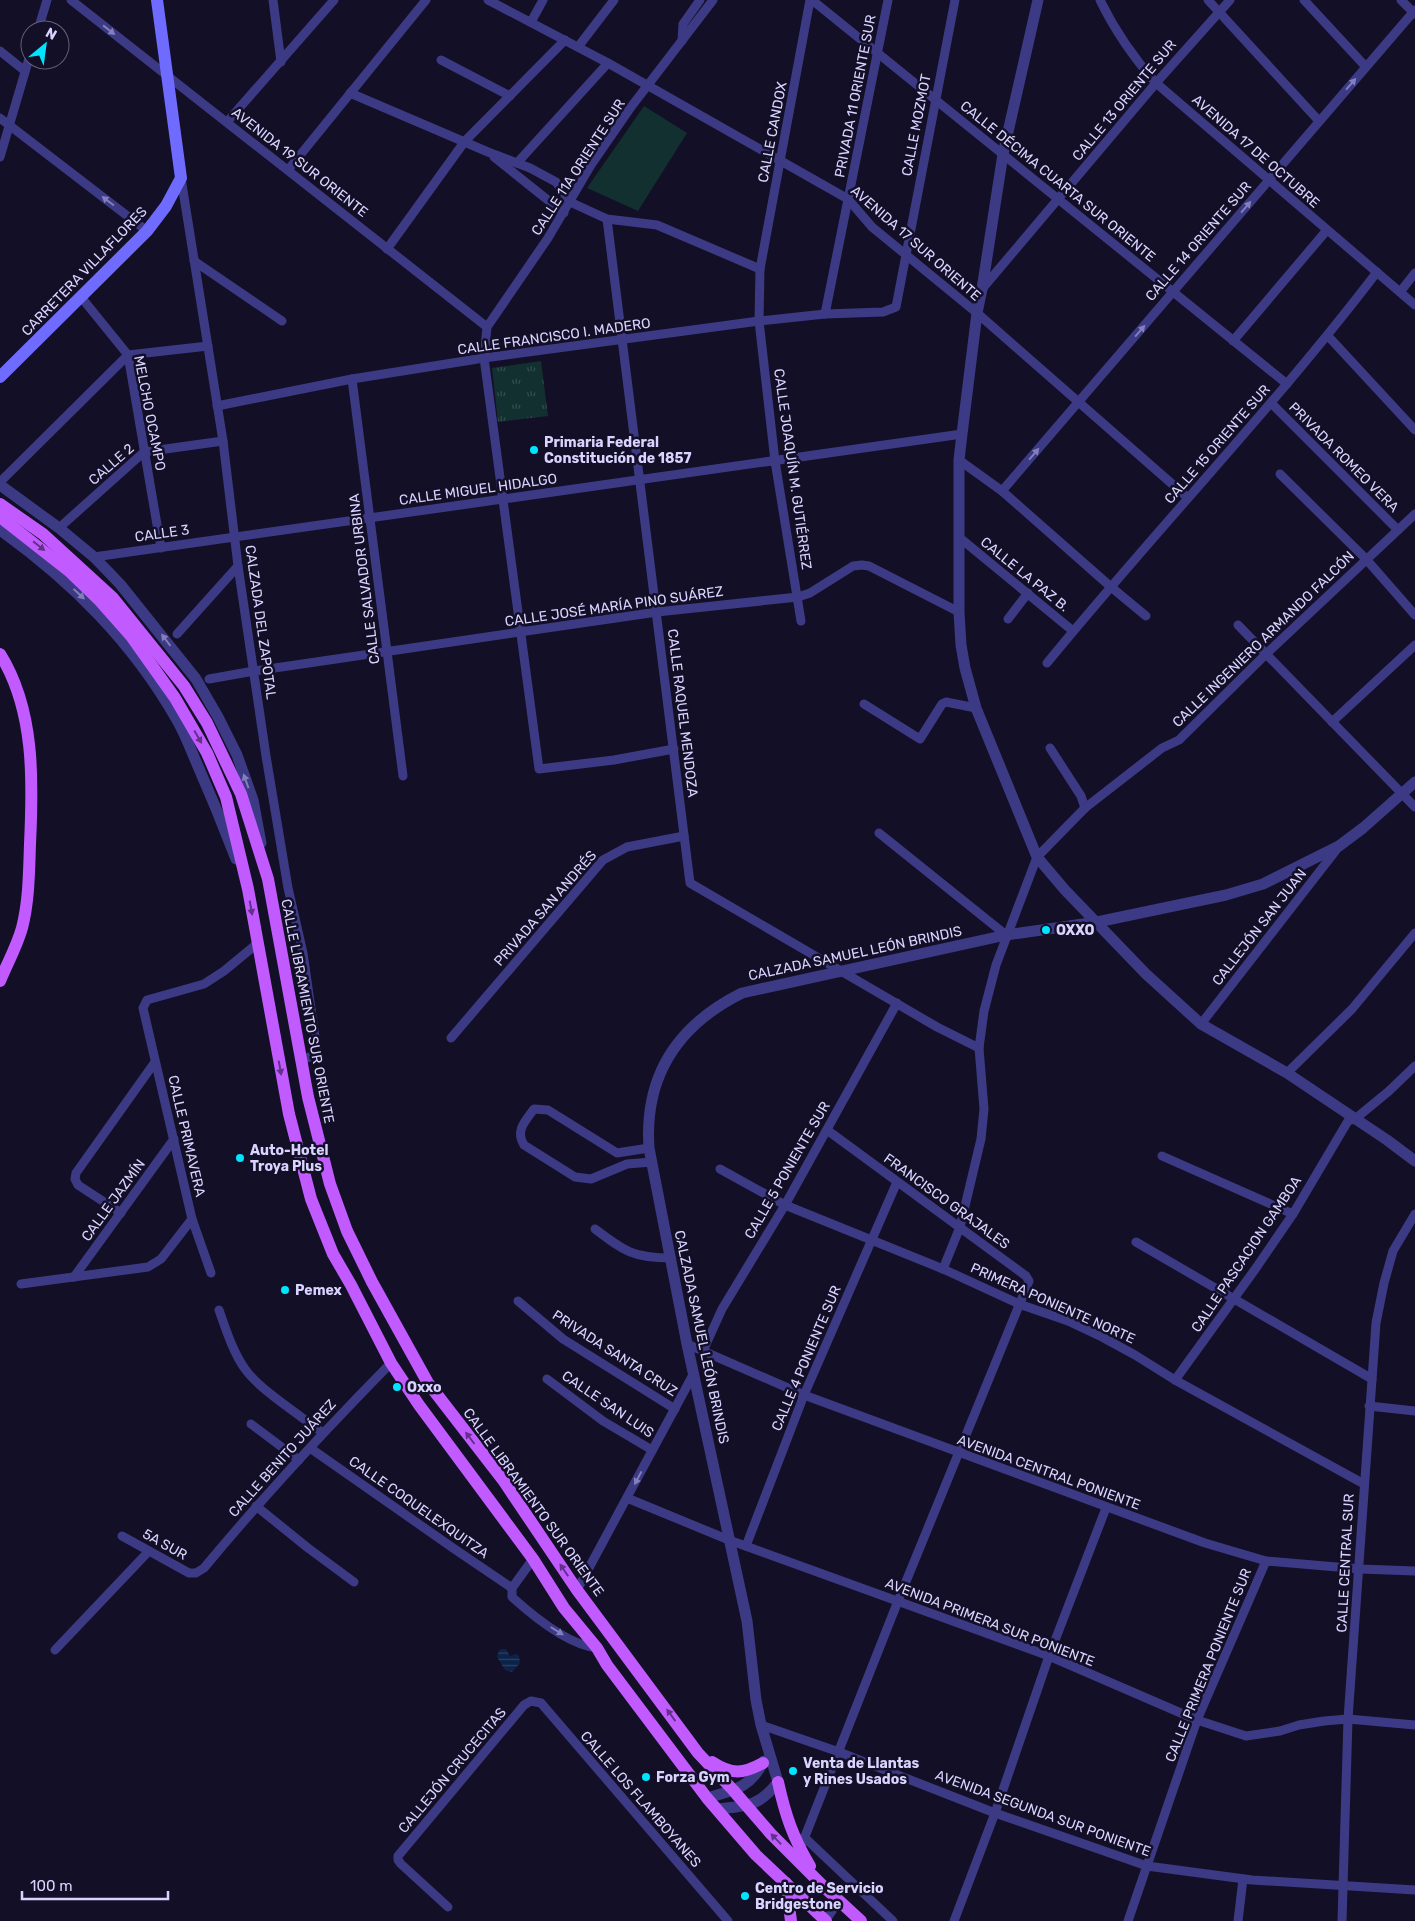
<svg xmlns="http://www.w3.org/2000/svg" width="1415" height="1921" font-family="Rubik,sans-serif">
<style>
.grass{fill:#12302f}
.park{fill:url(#park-tufts)}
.water{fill:url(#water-rules)}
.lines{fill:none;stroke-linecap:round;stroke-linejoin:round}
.minor{stroke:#3d3a85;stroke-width:9}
.tertiary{stroke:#3d3a85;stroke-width:11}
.secondary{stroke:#6f6bff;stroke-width:12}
.primary{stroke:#c25bff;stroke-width:12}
.oneway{fill:#837fbc}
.oneway2{fill:#623188}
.poi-dot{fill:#00e5ff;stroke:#130f26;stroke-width:2}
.labels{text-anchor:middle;stroke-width:5;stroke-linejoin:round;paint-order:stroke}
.street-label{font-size:14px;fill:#d9d4ff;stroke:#130f26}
.poi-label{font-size:14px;font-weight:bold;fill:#d9d4ff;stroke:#130f26;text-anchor:start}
</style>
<defs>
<pattern id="park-tufts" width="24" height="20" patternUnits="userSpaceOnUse" patternTransform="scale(1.25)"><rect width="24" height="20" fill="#12302f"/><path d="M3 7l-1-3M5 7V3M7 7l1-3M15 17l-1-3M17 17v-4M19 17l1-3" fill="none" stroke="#344d4e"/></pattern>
<pattern id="water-rules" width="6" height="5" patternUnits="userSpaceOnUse" patternTransform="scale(1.25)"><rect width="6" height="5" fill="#0c2248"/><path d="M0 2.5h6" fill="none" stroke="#2f4163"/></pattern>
</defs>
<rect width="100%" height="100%" fill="#130f26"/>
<path class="grass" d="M644,106L687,133L638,211L587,188Z"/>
<path class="park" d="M541,361L548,416L498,422L492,368Z"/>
<path class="water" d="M502,1649H506L510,1656L516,1654L519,1656L520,1663L512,1672L505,1670L497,1657L499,1650Z"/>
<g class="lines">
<g class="minor">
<path d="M71,0L487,327"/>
<path d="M273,0L281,62"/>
<path d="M488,0L608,63L848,199L872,227L977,313L1187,497"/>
<path d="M812,0L1287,384"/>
<path d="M1100,0C1115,31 1133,57 1156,83L1415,305"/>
<path d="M1208,0L1319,121"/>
<path d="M1304,0L1366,67"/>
<path d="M1401,0L1415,14"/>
<path d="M531,22L543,0"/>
<path d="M38,30L47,0"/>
<path d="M682,41L683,24L700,0"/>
<path d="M578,47L614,0"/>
<path d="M0,51L25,71"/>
<path d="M441,60L510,96"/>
<path d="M350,93L488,152L530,168L556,182L570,202L607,219L657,225L760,269"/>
<path d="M0,118L147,231"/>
<path d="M227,122L334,0"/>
<path d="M0,157L30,55"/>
<path d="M494,157L564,213"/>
<path d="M517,163L608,63"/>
<path d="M288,170L426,0"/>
<path d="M181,178L223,441L238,566L266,756L288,888L303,953L317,1051L313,1055L301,1061"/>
<path d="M607,219L690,883L937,1027L979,1048"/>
<path d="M387,249L465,141L565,40"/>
<path d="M194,261L282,321"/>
<path d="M982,289L1156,83L1230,0"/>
<path d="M1400,292L1415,273"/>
<path d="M81,297L128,355L161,548"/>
<path d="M825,314L888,0"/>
<path d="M1328,336L1415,430"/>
<path d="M1233,341L1327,230"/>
<path d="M352,379L403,776"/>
<path d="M1271,403L1398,530"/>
<path d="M217,406L352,379L484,358L759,321L825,314L883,312L896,307L955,0"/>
<path d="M959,460L1002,491L1111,587L1146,616"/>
<path d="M1280,474L1366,559L1415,615"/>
<path d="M0,482L128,355L208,346"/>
<path d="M1002,491L1415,10"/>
<path d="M59,528L144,452L223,441"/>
<path d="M960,538L1073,631"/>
<path d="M94,557L962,434"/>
<path d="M1008,619L1028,593"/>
<path d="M801,621L775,461L759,321L760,269L810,0"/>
<path d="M1238,625L1415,807"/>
<path d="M177,634L238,566"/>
<path d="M1047,663C1155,531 1274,407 1377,272"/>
<path d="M209,679L254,671L657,612L798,597L810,593L853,566L862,565L869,566L959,612"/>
<path d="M864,704L920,739L942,704L946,702L976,708"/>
<path d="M1332,722L1415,645"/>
<path d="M1050,748L1081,796L1085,808"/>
<path d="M674,749L614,760L539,769L484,358L487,327L548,238L591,165L631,107L713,0"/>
<path d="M879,833L1006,935"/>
<path d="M1201,1024L1337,849"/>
<path d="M451,1038L603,860L627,847L684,836"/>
<path d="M1287,1073L1352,1009L1415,933"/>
<path d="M649,1148L617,1153L548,1110L534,1109C525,1121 515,1131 524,1145L575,1177L591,1179L627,1164L652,1162"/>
<path d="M1162,1156L1293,1214"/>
<path d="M720,1169L785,1205L943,1269L1019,1304L1068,1321L1102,1337L1135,1355L1175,1380L1364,1484"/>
<path d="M121,1213L78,1185L75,1179L76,1173L155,1062"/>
<path d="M595,1229C624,1251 633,1258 671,1258"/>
<path d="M1136,1242L1372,1379"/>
<path d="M943,1269L960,1227L981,1139L984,1109L979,1048L984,1011L996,965L1037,857L1085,808L1162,748L1179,740L1265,655L1415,514"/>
<path d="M211,1273L192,1219L143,1008L147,1000L204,984L224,971L258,943"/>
<path d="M74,1277L174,1139"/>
<path d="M21,1284L148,1267L161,1259L192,1219"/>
<path d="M518,1301L563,1339L675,1409"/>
<path d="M219,1310C226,1330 233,1352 245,1369C260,1390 301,1416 323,1433"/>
<path d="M687,1344L804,1395L1205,1543L1266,1561L1360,1569L1415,1571"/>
<path d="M703,1351L722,1309L785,1205L897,1003"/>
<path d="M547,1379L603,1421L652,1450"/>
<path d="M1175,1380L1256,1268L1293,1214L1348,1121L1355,1119L1389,1091L1415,1066"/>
<path d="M1369,1406L1415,1411"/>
<path d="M251,1424L299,1460"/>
<path d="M310,1448L453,1548L512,1588"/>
<path d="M627,1498L729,1540L1049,1656L1197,1720L1246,1736L1280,1731L1299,1725L1324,1721L1348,1719L1415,1725"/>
<path d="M256,1506L308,1548L354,1582"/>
<path d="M122,1536L189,1573H196L204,1568C263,1497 326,1429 391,1363"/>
<path d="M746,1546L804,1395L897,1182"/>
<path d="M533,1559L512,1588V1597C533,1616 568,1645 597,1648"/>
<path d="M577,1590L694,1373"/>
<path d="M55,1650L149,1551"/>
<path d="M761,1725L839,1752L995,1813L1147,1866L1252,1880L1415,1890"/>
<path d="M804,1837L893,1921"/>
<path d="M800,1849L898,1601L1029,1281L1026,1276L827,1130"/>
<path d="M448,1907L401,1864L398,1860V1856L524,1705L531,1701L541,1703L728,1921"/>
<path d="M825,1921L839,1901"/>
<path d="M954,1921L995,1813L1049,1656L1106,1508"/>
<path d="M1128,1921L1197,1720L1266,1561"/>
<path d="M1238,1921L1243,1879"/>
<path d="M1342,1921L1348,1719L1376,1323L1384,1283L1393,1251L1415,1214"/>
</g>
<g class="tertiary">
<path d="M1038,0L1003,154L982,289L977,313L962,434L959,460V612L961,645L965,668L976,708L1037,857L1065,890L1146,974L1201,1024L1287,1073L1387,1140L1415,1161"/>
<path d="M0,485L59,528L94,557L120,584L196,679L218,717L237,755L253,800L261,843"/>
<path d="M0,530C72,582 132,641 177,720C184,732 189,745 194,757C209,791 223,825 236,859"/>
<path d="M707,1798C735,1790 750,1788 764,1761"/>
<path d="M717,1809C746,1806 759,1807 778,1782L761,1725L756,1700L747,1621L687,1344L649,1148C644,1075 678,1025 742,993L1006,935L1097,922L1226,895L1263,884L1339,846L1363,828L1415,782"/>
</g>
<path class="secondary" d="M0,377L147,231L166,206L181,178L157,0"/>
<g class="primary">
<path d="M0,504L43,534L113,598L184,686L207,723L241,794L268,879L308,1097L330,1184L347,1231L372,1282L428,1383L503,1480L577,1590L698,1753L733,1790L771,1834L822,1885L861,1921"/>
<path d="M0,517L69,571L100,601L131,636L175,698L207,753L226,797L248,889L289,1114L311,1199L333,1254L351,1285L391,1363L419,1405L533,1559L564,1608L597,1648L607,1665L707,1798L756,1855L826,1921"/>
<path d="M0,654C35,710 33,781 30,844C29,872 29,901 22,928C17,946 7,964 0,981"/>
<path d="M712,1762C732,1775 743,1774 763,1763"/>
<path d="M778,1782C785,1814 793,1838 810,1866"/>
<path d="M786,1883L791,1921"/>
</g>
</g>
<defs><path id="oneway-solid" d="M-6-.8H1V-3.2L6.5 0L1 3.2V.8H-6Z" transform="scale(1.25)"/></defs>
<g class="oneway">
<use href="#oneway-solid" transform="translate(109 30) rotate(38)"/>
<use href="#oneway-solid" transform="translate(1351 84) rotate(-49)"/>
<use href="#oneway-solid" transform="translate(108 201) rotate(-143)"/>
<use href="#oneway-solid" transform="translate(1246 207) rotate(-49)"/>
<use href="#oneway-solid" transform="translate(1140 331) rotate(-49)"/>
<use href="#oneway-solid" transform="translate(1034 454) rotate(-49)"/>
<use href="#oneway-solid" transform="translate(79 594) rotate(43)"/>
<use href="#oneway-solid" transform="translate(166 640) rotate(-127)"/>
<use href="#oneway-solid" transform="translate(246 781) rotate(-110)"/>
<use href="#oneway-solid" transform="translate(638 1478) rotate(118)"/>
<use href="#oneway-solid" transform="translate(557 1631) rotate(32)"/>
</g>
<g class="oneway2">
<use href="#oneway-solid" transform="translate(39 546) rotate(38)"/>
<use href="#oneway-solid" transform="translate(198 737) rotate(60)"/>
<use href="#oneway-solid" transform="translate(251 908) rotate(80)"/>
<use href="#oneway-solid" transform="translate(280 1068) rotate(80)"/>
<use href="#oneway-solid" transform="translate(470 1438) rotate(-127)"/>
<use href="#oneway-solid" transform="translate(564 1570) rotate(-124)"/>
<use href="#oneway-solid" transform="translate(671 1715) rotate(-126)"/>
<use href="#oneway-solid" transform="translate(776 1839) rotate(-134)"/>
</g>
<g class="poi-dot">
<circle cx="534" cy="450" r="5"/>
<circle cx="1046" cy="930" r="5"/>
<circle cx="240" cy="1158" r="5"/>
<circle cx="285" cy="1290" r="5"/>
<circle cx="397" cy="1387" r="5"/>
<circle cx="793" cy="1771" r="5"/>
<circle cx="646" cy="1777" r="5"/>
<circle cx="745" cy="1896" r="5"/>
</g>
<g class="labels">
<g class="street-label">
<text transform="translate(855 96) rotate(-79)" y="5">PRIVADA 11 ORIENTE SUR</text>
<text transform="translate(1124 100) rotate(-50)" y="5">CALLE 13 ORIENTE SUR</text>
<text transform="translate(916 125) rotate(-79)" y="5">CALLE MOZMOT</text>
<text transform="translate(772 132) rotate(-79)" y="5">CALLE CANDOX</text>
<text transform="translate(1256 151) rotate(41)" y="5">AVENIDA 17 DE OCTUBRE</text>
<text transform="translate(300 162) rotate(38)" y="5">AVENIDA 19 SUR ORIENTE</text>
<text transform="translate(578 167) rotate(-57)" y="5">CALLE 11A ORIENTE SUR</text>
<text transform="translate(1058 181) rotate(39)" y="5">CALLE DÉCIMA CUARTA SUR ORIENTE</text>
<text transform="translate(1198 241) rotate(-49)" y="5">CALLE 14 ORIENTE SUR</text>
<text transform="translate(916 243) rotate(41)" y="5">AVENIDA 17 SUR ORIENTE</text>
<text transform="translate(84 271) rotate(-46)" y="5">CARRETERA VILLAFLORES</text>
<text transform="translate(554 336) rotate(-8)" y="5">CALLE FRANCISCO I. MADERO</text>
<text transform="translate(150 413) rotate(79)" y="5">MELCHO OCAMPO</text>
<text transform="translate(1217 444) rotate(-49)" y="5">CALLE 15 ORIENTE SUR</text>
<text transform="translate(1344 457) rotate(45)" y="5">PRIVADA ROMEO VERA</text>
<text transform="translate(111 464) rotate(-41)" y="5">CALLE 2</text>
<text transform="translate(793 469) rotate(82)" y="5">CALLE JOAQUÍN M. GUTIÉRREZ</text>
<text transform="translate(478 489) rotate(-8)" y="5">CALLE MIGUEL HIDALGO</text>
<text transform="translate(162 533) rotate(-8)" y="5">CALLE 3</text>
<text transform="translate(1025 574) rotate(39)" y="5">CALLE LA PAZ B.</text>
<text transform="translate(364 579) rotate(-97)" y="5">CALLE SALVADOR URBINA</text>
<text transform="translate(614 606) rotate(-8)" y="5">CALLE JOSÉ MARÍA PINO SUÁREZ</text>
<text transform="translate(261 622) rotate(82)" y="5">CALZADA DEL ZAPOTAL</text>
<text transform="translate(1263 639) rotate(-44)" y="5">CALLE INGENIERO ARMANDO FALCÓN</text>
<text transform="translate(683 713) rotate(83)" y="5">CALLE RAQUEL MENDOZA</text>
<text transform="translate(545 908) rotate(-49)" y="5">PRIVADA SAN ANDRÉS</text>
<text transform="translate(1259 927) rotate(-52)" y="5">CALLEJÓN SAN JUAN</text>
<text transform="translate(855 953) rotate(-12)" y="5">CALZADA SAMUEL LEÓN BRINDIS</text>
<text transform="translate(308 1011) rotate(79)" y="5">CALLE LIBRAMIENTO SUR ORIENTE</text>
<text transform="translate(187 1136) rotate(77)" y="5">CALLE PRIMAVERA</text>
<text transform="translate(787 1170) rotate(-60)" y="5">CALLE 5 PONIENTE SUR</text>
<text transform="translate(113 1200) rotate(-54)" y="5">CALLE JAZMÍN</text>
<text transform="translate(947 1201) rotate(36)" y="5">FRANCISCO GRAJALES</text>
<text transform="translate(1246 1254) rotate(-56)" y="5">CALLE PASCACION GAMBOA</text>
<text transform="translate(1053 1303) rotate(24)" y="5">PRIMERA PONIENTE NORTE</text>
<text transform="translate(702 1337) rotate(78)" y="5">CALZADA SAMUEL LEÓN BRINDIS</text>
<text transform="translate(615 1353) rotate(33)" y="5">PRIVADA SANTA CRUZ</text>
<text transform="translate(806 1358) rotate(-67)" y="5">CALLE 4 PONIENTE SUR</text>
<text transform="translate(608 1404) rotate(34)" y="5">CALLE SAN LUIS</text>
<text transform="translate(282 1458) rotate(-48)" y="5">CALLE BENITO JUÁREZ</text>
<text transform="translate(1049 1472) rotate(20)" y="5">AVENIDA CENTRAL PONIENTE</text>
<text transform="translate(534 1502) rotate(54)" y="5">CALLE LIBRAMIENTO SUR ORIENTE</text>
<text transform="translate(419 1507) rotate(35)" y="5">CALLE COQUELEXQUITZA</text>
<text transform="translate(165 1544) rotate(29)" y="5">5A SUR</text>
<text transform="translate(1345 1563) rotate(-87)" y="5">CALLE CENTRAL SUR</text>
<text transform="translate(990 1622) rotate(21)" y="5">AVENIDA PRIMERA SUR PONIENTE</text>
<text transform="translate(1208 1665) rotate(-68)" y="5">CALLE PRIMERA PONIENTE SUR</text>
<text transform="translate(452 1770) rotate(-50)" y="5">CALLEJÓN CRUCECITAS</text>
<text transform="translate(641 1799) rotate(49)" y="5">CALLE LOS FLAMBOYANES</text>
<text transform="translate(1043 1813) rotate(20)" y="5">AVENIDA SEGUNDA SUR PONIENTE</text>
</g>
<g class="poi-label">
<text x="544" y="447">Primaria Federal<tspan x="544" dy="16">Constitución de 1857</tspan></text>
<text x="1056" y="935">OXXO</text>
<text x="250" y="1155">Auto-Hotel<tspan x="250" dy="16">Troya Plus</tspan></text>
<text x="295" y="1295">Pemex</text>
<text x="407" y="1392">Oxxo</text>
<text x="803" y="1768">Venta de Llantas<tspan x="803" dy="16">y Rines Usados</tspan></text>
<text x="656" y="1782">Forza Gym</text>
<text x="755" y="1893">Centro de Servicio<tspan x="755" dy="16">Bridgestone</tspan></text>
</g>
</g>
<g transform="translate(45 45) rotate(29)"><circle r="24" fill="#130f26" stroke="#625e7d"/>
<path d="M0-4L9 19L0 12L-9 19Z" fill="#00e5ff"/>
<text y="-8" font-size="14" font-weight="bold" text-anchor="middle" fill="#d9d4ff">N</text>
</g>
<path d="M22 1891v8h146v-8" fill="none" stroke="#d9d4ff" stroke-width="2.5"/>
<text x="30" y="1891" font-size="15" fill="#d9d4ff" stroke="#130f26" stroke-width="4" paint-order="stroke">100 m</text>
</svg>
